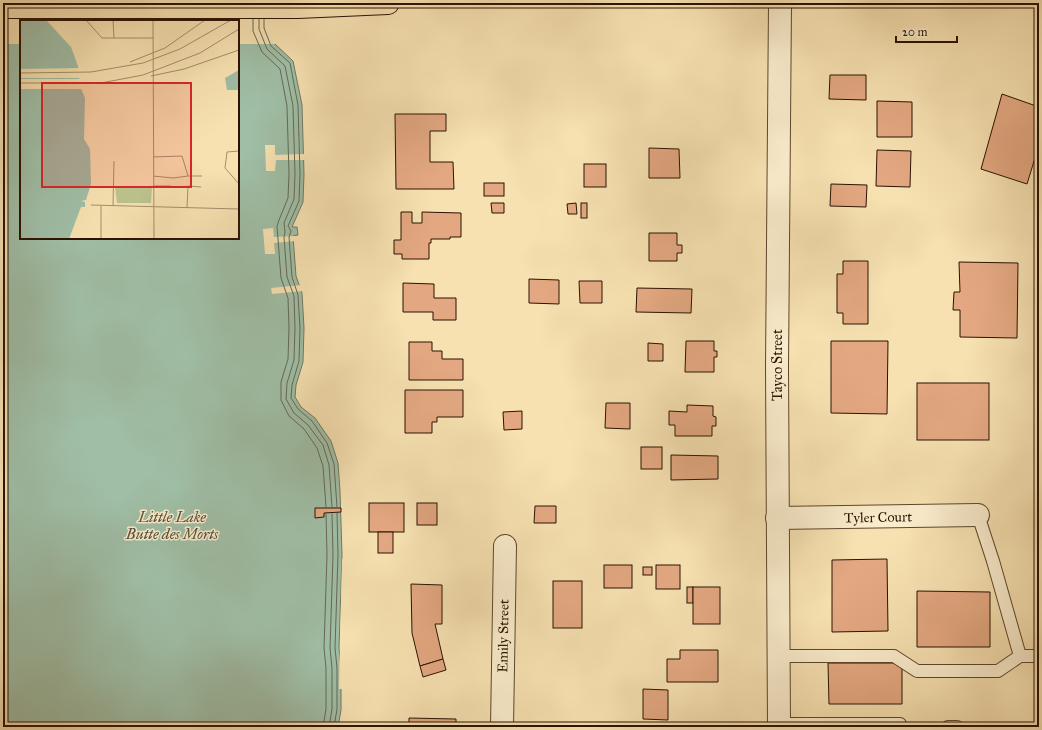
<svg xmlns="http://www.w3.org/2000/svg" width="1042" height="730" font-family="'IM FELL Great Primer',serif">
<style>
.water{fill:#9fbea6;stroke:#717964;fill-rule:evenodd}
.pier{fill:#f7e1b1}
.lines{fill:none;stroke-linecap:round;stroke-linejoin:round}
.shore{stroke:#656854;stroke-width:1}
.building{fill:#e3a881;stroke:#2b1202}
.lane-casing{stroke:#5e462e;stroke-width:14}
.street-casing{stroke:#5e462e;stroke-width:24}
.highway-casing{stroke:#2b1202;stroke-width:24}
.lane{stroke:#faeccc;stroke-width:12}
.street{stroke:#faeccc;stroke-width:22}
.highway{stroke:#f7e1b1;stroke-width:22}
.labels{text-anchor:middle;stroke-width:3;stroke-linejoin:round;paint-order:stroke}
.street-label{font-size:14px;fill:#2b1202;stroke:#faeccc}
.water-label{font-size:15px;font-style:italic;fill:#544e3b;stroke:#faeccc}
.inset-road{fill:none;stroke:#a58e6b;stroke-width:1}
.view{fill:#d62828;fill-opacity:0.15;stroke:#d62828;stroke-width:2}
.inset-edge{fill:none;stroke:#2b1202;stroke-width:2}
</style>
<rect width="100%" height="100%" fill="#f7e1b1"/>
<filter id="stains"><feTurbulence type="fractalNoise" baseFrequency=".005" numOctaves="4"/><feColorMatrix values="0 0 0 0 .2 0 0 0 0 .09 0 0 0 0 .02 0 0 0 .5 -.17"/></filter>
<radialGradient id="worn" r=".72"><stop offset=".6" stop-color="#630" stop-opacity="0"/><stop offset="1" stop-color="#630" stop-opacity=".3"/></radialGradient>
<path class="water" d="M3,3H268V27L275,44L293,61L302,105L304,174L303,202L292,227H297L298,235L293,236L296,276L302,293L304,328L303,362L296,385L295,397L301,407L315,418L331,441L338,463L340,491L342,555L339,648L341,667V710L338,727H3ZM21,21H238V238H21Z"/>
<g class="pier">
<path d="M3,3H270V27L278,44H238V21H21V44H3Z"/>
<path d="M265,145H275V155L304,154V160H276L275,171H266Z"/>
<path d="M273,228L274,237L296,236L295,241L274,243L275,254H265L263,229Z"/>
<path d="M301,285L303,291L272,294L271,288Z"/>
<path d="M342,559H343L341,648L343,667V689H339Z"/>
</g>
<g class="lines">
<g class="shore">
<path d="M253,19V31L262,52L280,69L287,106L289,174L288,198L279,220L277,226L281,278L288,298L289,328L288,359L281,382V400L289,416L304,429L317,448L323,466L326,507"/>
<path d="M259,19V29L267,49L285,66L293,106L295,174L294,199L284,223L285,232L284,237L287,277L294,296L295,328L294,360L287,383L286,399L294,413L308,425L323,445L329,465L332,507"/>
<path d="M264,19V28L271,46L290,63L298,105L300,174L299,201L288,226L291,231L289,237L292,277L298,295L300,328L299,361L292,385L291,398L298,409L312,421L327,443L334,464L337,507"/>
<path d="M323,727L326,709V668L324,648L327,555L326,514"/>
<path d="M329,727L332,709V668L330,648L333,555L332,514"/>
<path d="M334,727L337,709V668L335,648L338,555L337,513"/>
</g>
</g>
<g class="building">
<path d="M830,75H866V100L829,99Z"/>
<path d="M1002,94L1039,107V145L1027,184L981,169Z"/>
<path d="M877,101L912,102V137H877Z"/>
<path d="M395,114H446V131H430V162H453L454,189H396Z"/>
<path d="M649,148L679,149L680,178H649Z"/>
<path d="M877,150L911,151L910,187L876,186Z"/>
<rect x="584" y="164" width="22" height="23"/>
<rect x="484" y="183" width="20" height="13"/>
<path d="M831,184L867,185L866,207L830,206Z"/>
<path d="M491,203H504V213H492Z"/>
<path d="M576,203L577,214H568L567,204Z"/>
<rect x="581" y="203" width="6" height="15"/>
<path d="M401,212H412V223H422V212L461,213V237H450V239H431V243H429V259H402V254H394V240H401Z"/>
<path d="M649,233H677V245H682V253H677V261H649Z"/>
<path d="M843,261H868V324H843V313H837V274H843Z"/>
<path d="M959,262L1018,263L1017,338L960,337V310H953L954,292H960Z"/>
<path d="M529,279L559,280V304L529,303Z"/>
<path d="M579,281H602V303H580Z"/>
<path d="M403,283L434,284V298H456V320H433V312H403Z"/>
<path d="M637,288L692,289L691,313L636,312Z"/>
<path d="M686,341H714V351H717V357H714V372H685Z"/>
<path d="M831,341H888L887,414L831,413Z"/>
<path d="M409,342H432V351H442V359H463V380H409Z"/>
<path d="M648,343L663,344V361H648Z"/>
<rect x="917" y="383" width="72" height="57"/>
<path d="M405,390H463V417H437V422H432V433H405Z"/>
<path d="M606,403H630V429L605,428Z"/>
<path d="M687,405L713,406V416L716,417V426H712V436H675V425H669V411L687,412Z"/>
<path d="M522,411V429L504,430L503,412Z"/>
<rect x="641" y="447" width="21" height="22"/>
<path d="M1039,450V461L1034,453Z"/>
<path d="M671,455L718,456V479L671,480Z"/>
<rect x="369" y="503" width="35" height="29"/>
<rect x="417" y="503" width="20" height="22"/>
<path d="M535,506H556V523H534Z"/>
<path d="M315,508H341V512L324,513V517L315,518Z"/>
<rect x="378" y="532" width="15" height="21"/>
<path d="M887,559L888,631L832,632V560Z"/>
<rect x="604" y="565" width="28" height="23"/>
<rect x="656" y="565" width="24" height="24"/>
<rect x="643" y="567" width="9" height="8"/>
<rect x="553" y="581" width="29" height="47"/>
<path d="M411,584L442,585V624H435L443,659L420,666L412,633Z"/>
<rect x="687" y="587" width="6" height="16"/>
<rect x="693" y="587" width="27" height="37"/>
<path d="M917,591L990,592V647H917Z"/>
<path d="M680,650H718V682H667V659H680Z"/>
<path d="M443,659L446,670L423,677L420,666Z"/>
<path d="M828,663H902V704H829Z"/>
<path d="M643,689L668,690V720L643,719Z"/>
<path d="M409,718L456,719V727H409Z"/>
</g>
<g class="lines">
<defs>
<g id="lane">
<path d="M978,515L993,561L1020,656H1039"/>
<path d="M778,656H894L917,671H998L1020,656"/>
<path d="M779,724H900"/>
<path d="M948,727H957"/>
</g>
<g id="street">
<path d="M777,518L978,515"/>
<path d="M502,727L505,546"/>
<path d="M779,727L777,367L780,3"/>
</g>
<path id="highway" d="M3,7H298L388,3"/>
</defs>
<use href="#lane" class="lane-casing"/>
<use href="#street" class="street-casing"/>
<use href="#highway" class="highway-casing"/>
<use href="#lane" class="lane"/>
<use href="#street" class="street"/>
<use href="#highway" class="highway"/>
</g>
<g class="labels">
<g class="street-label">
<text transform="translate(777 365) rotate(-90)" y="5">Tayco Street</text>
<text transform="translate(878 517) rotate(-1)" y="5">Tyler Court</text>
<text transform="translate(503 636) rotate(-89)" y="5">Emily Street</text>
</g>
<g class="water-label">
<text x="172" y="522">Little Lake<tspan x="172" dy="17">Butte des Morts</tspan></text>
</g>
</g>
<g transform="translate(20 20)">
<rect width="219" height="219" fill="#f7e1b1"/>
<path d="M95,167H132L131,183H97Z" fill="#bbc38d"/>
<path d="M0,0H26L51,27L58,46L60,66L65,78L64,119L70,129L71,164L66,180L61,181L65,182V187H61L49,219H0ZM219,50V70H207L205,58Z" fill="#9fbea6"/>
<path d="M61,48L62,58H0V49ZM0,59H62L64,69H0Z" fill="#f7e1b1"/>
<path class="inset-road" d="M66,0L82,18H133M93,0L94,18M133,0L134,219M110,42L145,28L185,0M0,53L71,52L123,43L160,29L211,0M131,56L164,49L219,30M0,63H81L123,55L180,33L219,9M219,131L207,132L205,148L219,164M133,137L162,136L168,156H182M133,156L153,158L168,156M133,166H151M71,185L219,189M93,186L94,141M167,188L168,166L181,167M81,219V186"/>
<path class="view" d="M22,63H171V167H22Z"/>
<rect width="219" height="219" class="inset-edge"/>
</g>
<rect width="1042" height="730" fill="none" stroke="#f7e1b1" stroke-width="16"/>
<rect x="4" y="4" width="1034" height="722" fill="none" stroke="#2b1202" stroke-width="2"/>
<rect x="8" y="8" width="1026" height="714" fill="none" stroke="#2b1202"/>
<path d="M896 36v6h61v-6" fill="none" stroke="#2b1202" stroke-width="2"/>
<text x="902" y="36" font-size="12" fill="#2b1202" stroke="#faeccc" stroke-width="3" paint-order="stroke">20 m</text>
<rect width="100%" height="100%" filter="url(#stains)"/>
<rect width="100%" height="100%" fill="url(#worn)"/>
</svg>
